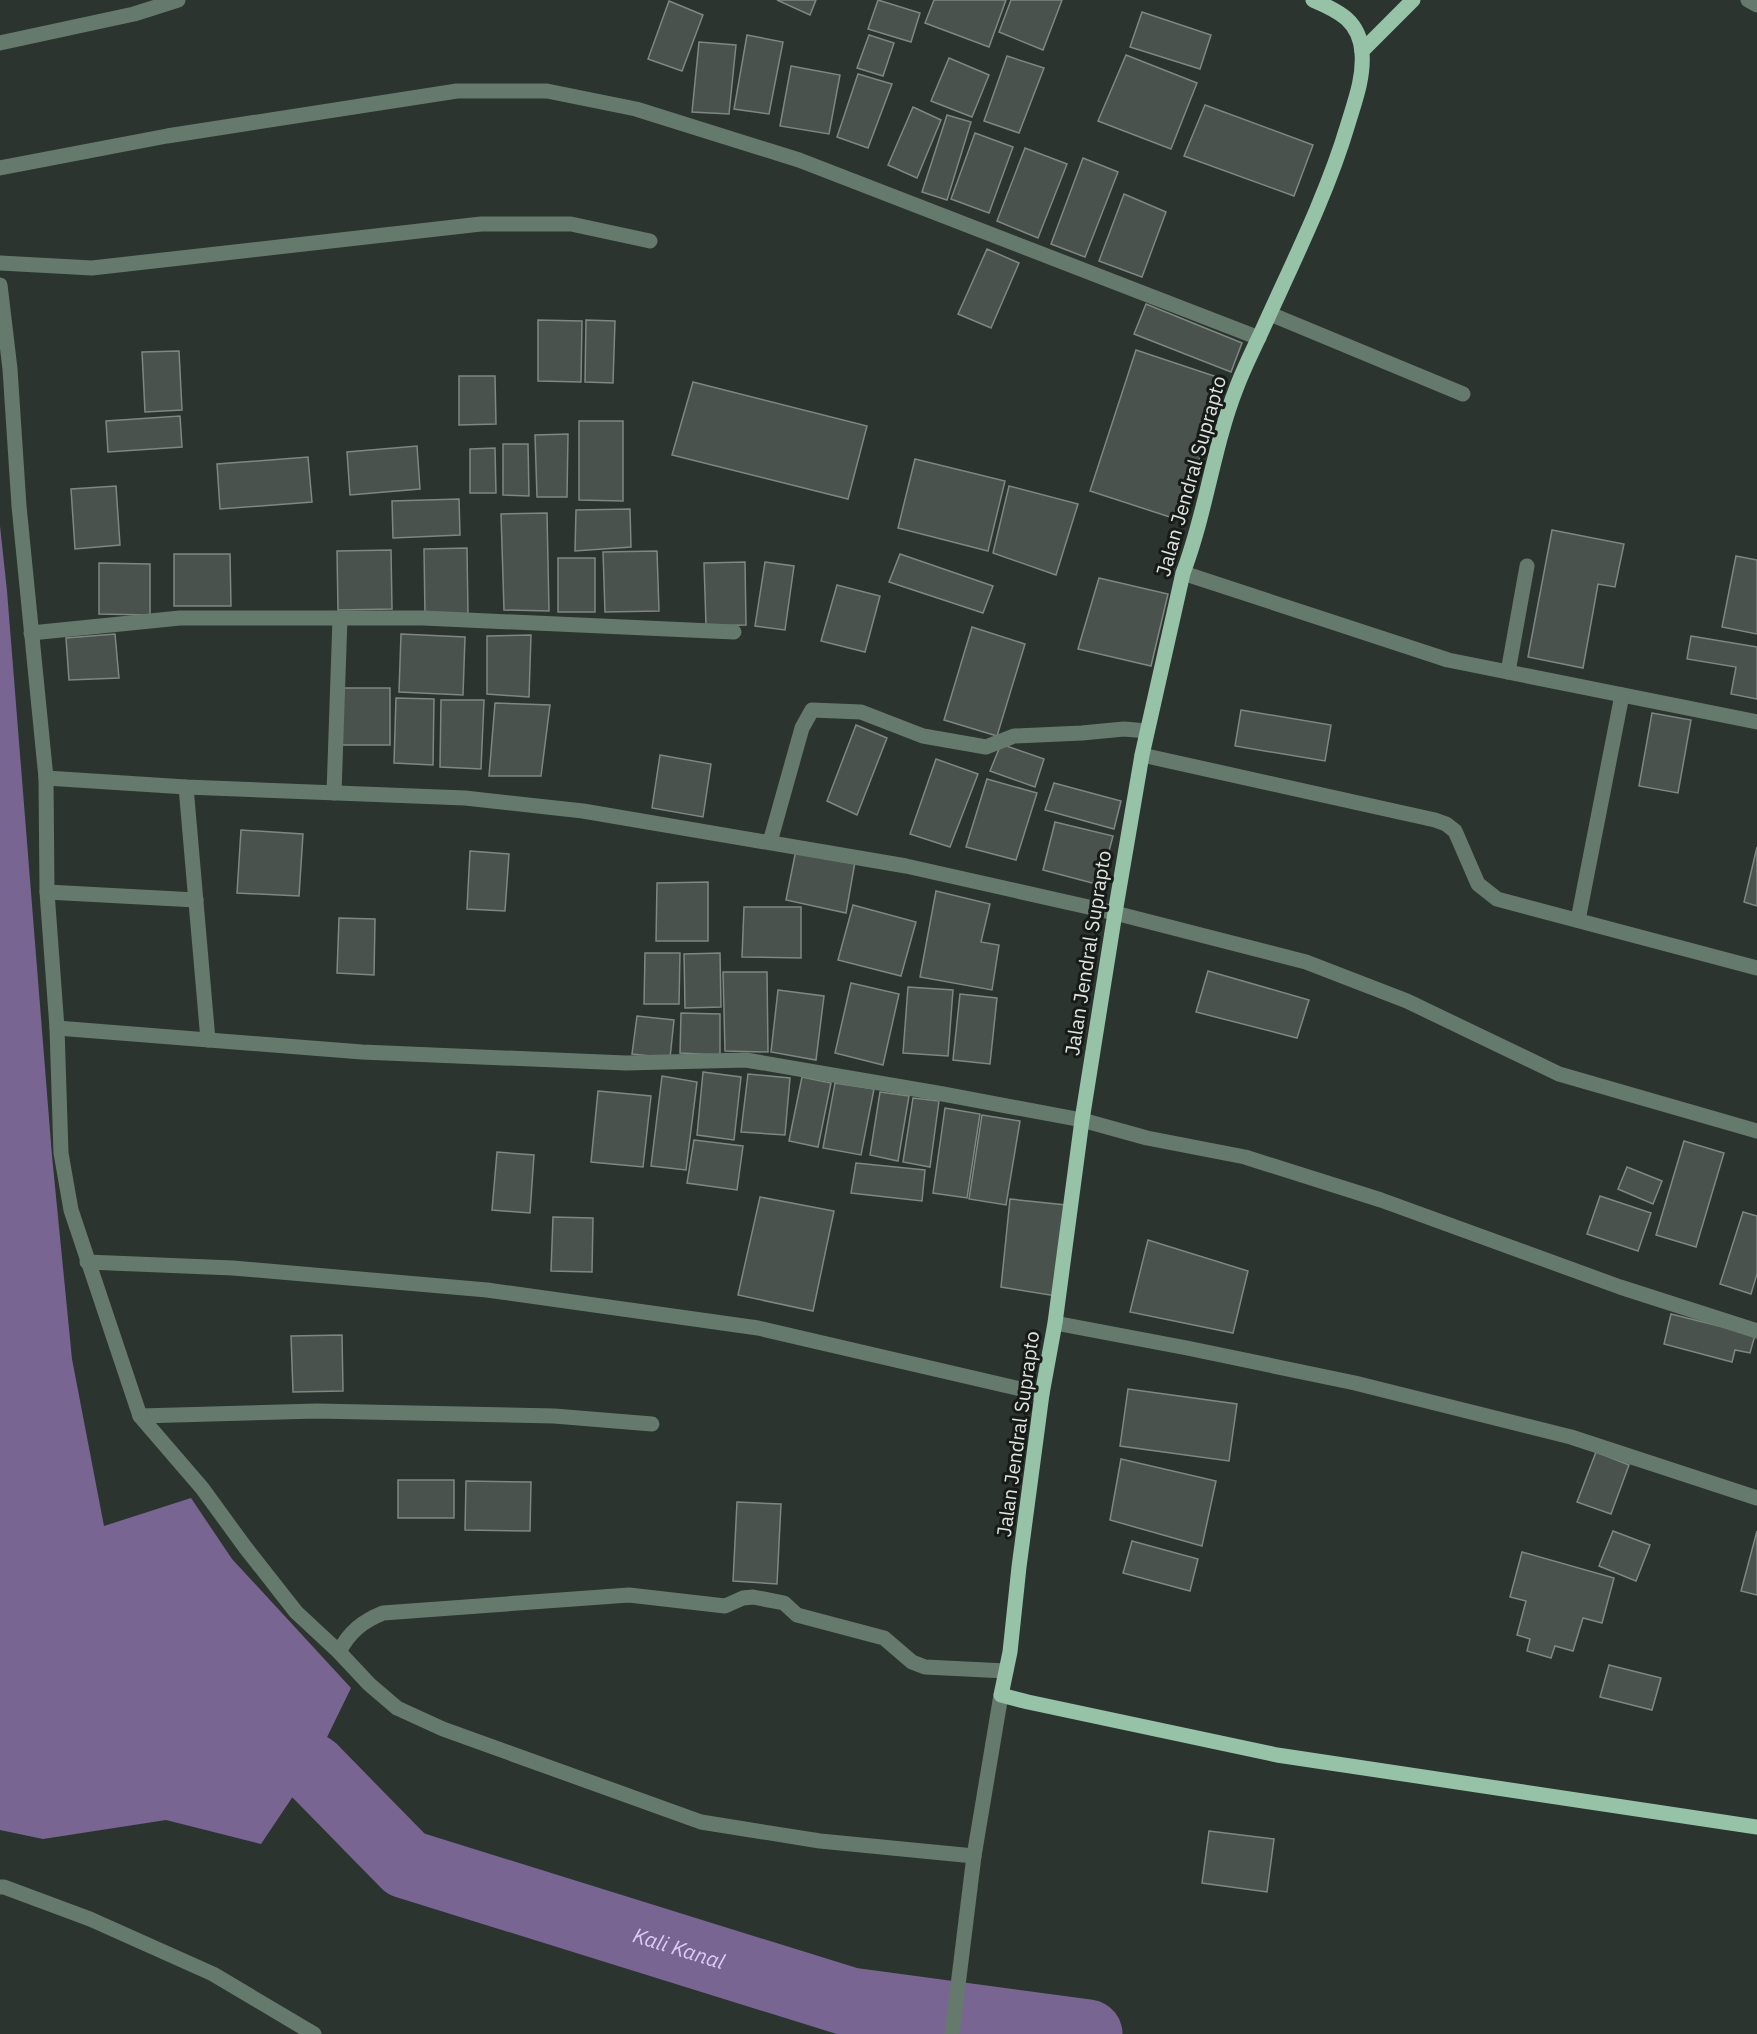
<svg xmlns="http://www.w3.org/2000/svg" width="1757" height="2034" font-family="'IBM Plex Sans',sans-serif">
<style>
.water{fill:#786591}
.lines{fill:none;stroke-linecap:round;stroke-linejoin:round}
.river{stroke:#786591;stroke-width:69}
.building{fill:#4a524d;stroke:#7e8781;stroke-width:1.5}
.minor{stroke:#657a6d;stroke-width:15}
.major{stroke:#96c2a8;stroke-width:15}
.labels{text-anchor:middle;stroke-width:6;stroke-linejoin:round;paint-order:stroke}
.street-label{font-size:20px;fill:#dfe4e1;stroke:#171b18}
.water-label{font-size:21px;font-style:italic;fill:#dccaf5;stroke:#171b18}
</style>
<rect width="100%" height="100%" fill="#2c342f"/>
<path class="water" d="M0,526L7,591L52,1156L72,1359L104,1526L191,1498L232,1559L351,1688L312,1768L261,1844L166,1820L43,1839L0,1830Z"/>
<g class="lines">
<path class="river" id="s1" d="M312,1768L406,1864L850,2002L1088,2034"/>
</g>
<g class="building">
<path d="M777,0H816L810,15Z"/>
<path d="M878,0L920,13L911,42L868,29Z"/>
<path d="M934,0H1006L989,47L925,23Z"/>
<path d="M1011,0H1062L1043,50L999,32Z"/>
<path d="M669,1L703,15L682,71L648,59Z"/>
<path d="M1142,12L1211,35L1200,69L1130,47Z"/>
<path d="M747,35L783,42L769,114L734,109Z"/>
<path d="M869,35L894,43L883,76L857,68Z"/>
<path d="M699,42L736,45L729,114L692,112Z"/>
<path d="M1126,55L1197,83L1171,149L1098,121Z"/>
<path d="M1007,56L1044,68L1019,133L984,121Z"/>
<path d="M949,58L989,75L972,117L931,101Z"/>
<path d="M791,66L840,75L829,134L780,126Z"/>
<path d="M858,74L892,84L868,148L837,137Z"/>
<path d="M1205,105L1313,145L1294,196L1184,156Z"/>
<path d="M913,107L941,120L917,178L888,165Z"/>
<path d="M947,115L971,122L947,200L922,192Z"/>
<path d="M975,133L1013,147L989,213L951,199Z"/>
<path d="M1025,148L1067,164L1038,238L997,221Z"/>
<path d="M1083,158L1118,172L1085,257L1051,244Z"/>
<path d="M1124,194L1166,212L1142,277L1099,261Z"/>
<path d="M987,249L1019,263L991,328L958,314Z"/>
<path d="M1146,304L1242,343L1231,372L1134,334Z"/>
<path d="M538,320L582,321L581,382L538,381Z"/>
<path d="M586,320L615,321L613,383L585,382Z"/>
<path d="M1136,350L1226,380L1179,520L1090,491Z"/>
<path d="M179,351L182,410L145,412L142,352Z"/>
<path d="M459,376H495L496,424L459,425Z"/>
<path d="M693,382L867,426L848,499L672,455Z"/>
<path d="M180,416L182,447L108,452L106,421Z"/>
<path d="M579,421H623V501L579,500Z"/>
<path d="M568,434L567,497H537L535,435Z"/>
<path d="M503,444H528L529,496L503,495Z"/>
<path d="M417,446L420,489L350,495L347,452Z"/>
<path d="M495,448L496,493H470V449Z"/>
<path d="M308,457L312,502L220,509L217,464Z"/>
<path d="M915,459L1005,481L988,551L898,528Z"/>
<path d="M116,486L120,545L75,549L71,489Z"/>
<path d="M1009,486L1078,504L1056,575L993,553Z"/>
<path d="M459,499L460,535L393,538L392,501Z"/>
<path d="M630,509L631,547L575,551L576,510Z"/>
<path d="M547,513L549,611L504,610L501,514Z"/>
<path d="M1552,530L1624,544L1615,587L1598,584L1583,668L1528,657Z"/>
<path d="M467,548L468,614L425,615L424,549Z"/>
<path d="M391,550L392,609L338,610L337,551Z"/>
<path d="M657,551L659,611L605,612L603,552Z"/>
<path d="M174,554H230L231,606H174Z"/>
<path d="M900,554L993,586L983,613L889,582Z"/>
<path d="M1736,556L1757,560V634L1722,627Z"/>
<rect x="558" y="558" width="37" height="54"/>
<path d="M745,562L746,625L706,626L704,563Z"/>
<path d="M765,562L794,566L785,630L755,626Z"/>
<path d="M99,563L150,564V615L99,614Z"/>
<path d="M1099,578L1168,594L1151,666L1078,649Z"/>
<path d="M837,585L880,596L865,652L821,641Z"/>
<path d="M972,627L1025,644L997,736L944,720Z"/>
<path d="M115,634L119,678L69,680L66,638Z"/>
<path d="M401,634L465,637L463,695L399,692Z"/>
<path d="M531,635L529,697L487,694V636Z"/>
<path d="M1691,636L1757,647V699L1731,694L1736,667L1687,659Z"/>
<rect x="342" y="688" width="48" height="57"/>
<path d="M396,698L434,699L433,765L394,763Z"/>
<path d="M441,700H484L481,769L440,767Z"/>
<path d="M495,703L550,705L541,776H489Z"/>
<path d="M1241,710L1331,725L1325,761L1235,746Z"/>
<path d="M1652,713L1691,720L1678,793L1639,786Z"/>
<path d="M856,725L887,738L857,815L827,801Z"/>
<path d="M1001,744L1044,759L1035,787L990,771Z"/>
<path d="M660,755L711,764L703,817L652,808Z"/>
<path d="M936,759L978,774L950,847L910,834Z"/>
<path d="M987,779L1037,793L1016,860L966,847Z"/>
<path d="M1054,783L1121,801L1114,829L1045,810Z"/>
<path d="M1055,822L1113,836L1100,885L1043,870Z"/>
<path d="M241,830L303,834L299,896L237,893Z"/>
<path d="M1757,847V906L1744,902Z"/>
<path d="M796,850L855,862L846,913L786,900Z"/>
<path d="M470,851L509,854L505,911L467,909Z"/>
<path d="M708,882V941H656L657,883Z"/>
<path d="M936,891L990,904L981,942L999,945L992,990L920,977Z"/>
<path d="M853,905L916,922L901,976L838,960Z"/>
<path d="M744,907H801V958L742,957Z"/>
<path d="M339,918L375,919L374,975L337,973Z"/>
<path d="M645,953H680L679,1004H644Z"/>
<path d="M720,953L721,1007L685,1008L684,954Z"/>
<path d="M1208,971L1309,1000L1297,1038L1196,1012Z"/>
<path d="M723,972H767L768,1052L725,1051Z"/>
<path d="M851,983L899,994L883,1065L835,1053Z"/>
<path d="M908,987L953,990L948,1056L903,1053Z"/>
<path d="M778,990L824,996L816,1060L771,1052Z"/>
<path d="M960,994L997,998L990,1064L953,1060Z"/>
<path d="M681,1013L720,1014V1055L680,1053Z"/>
<path d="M637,1016L674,1020L670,1058L632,1054Z"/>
<path d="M703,1072L741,1077L734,1140L697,1135Z"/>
<path d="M748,1074L790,1078L785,1135L741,1132Z"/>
<path d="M662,1076L697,1082L686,1170L651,1166Z"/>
<path d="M802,1077L831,1083L818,1147L789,1141Z"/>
<path d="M835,1083L874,1089L861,1155L823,1148Z"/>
<path d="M598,1091L651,1096L643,1167L591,1162Z"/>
<path d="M880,1092L909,1096L898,1161L870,1155Z"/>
<path d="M913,1098L939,1101L930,1167L903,1162Z"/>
<path d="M945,1108L980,1114L967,1198L933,1193Z"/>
<path d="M982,1115L1020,1121L1006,1205L969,1199Z"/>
<path d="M694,1140L743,1146L737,1190L687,1183Z"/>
<path d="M1684,1141L1724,1153L1696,1247L1656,1235Z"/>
<path d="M497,1152L534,1155L530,1213L492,1210Z"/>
<path d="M856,1163L925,1170L922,1201L851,1193Z"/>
<path d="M1627,1167L1662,1181L1653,1204L1618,1189Z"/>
<path d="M1600,1196L1651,1213L1638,1251L1587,1234Z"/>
<path d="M760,1197L834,1211L813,1311L738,1295Z"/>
<path d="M1010,1199L1066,1205L1056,1296L1001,1287Z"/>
<path d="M1743,1212L1757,1216V1274L1751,1294L1720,1284Z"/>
<path d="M553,1217L593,1218L592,1272L551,1271Z"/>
<path d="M1148,1240L1248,1271L1233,1333L1130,1312Z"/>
<path d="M1671,1314L1755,1335L1750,1353L1735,1350L1732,1362L1664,1344Z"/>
<path d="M342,1335L343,1391L293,1392L291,1336Z"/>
<path d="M1128,1389L1237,1404L1229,1461L1120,1446Z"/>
<path d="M1596,1452L1629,1465L1611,1514L1577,1502Z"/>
<path d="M1121,1459L1216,1481L1202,1546L1110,1520Z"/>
<rect x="398" y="1480" width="56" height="38"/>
<path d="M466,1481L531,1482L530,1531L465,1530Z"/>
<path d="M737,1502L781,1504L777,1584L733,1581Z"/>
<path d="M1613,1531L1650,1545L1636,1581L1599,1566Z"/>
<path d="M1757,1531V1595L1741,1591Z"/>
<path d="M1132,1541L1198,1559L1190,1591L1123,1573Z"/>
<path d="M1522,1552L1614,1578L1602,1623L1583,1618L1573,1651L1555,1646L1551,1658L1527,1651L1530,1639L1517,1635L1526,1601L1510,1597Z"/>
<path d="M1609,1665L1661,1678L1652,1710L1600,1697Z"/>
<path d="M1209,1831L1274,1839L1267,1892L1202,1883Z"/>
</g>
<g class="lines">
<g class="minor">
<path d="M1748,0L1757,5"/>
<path d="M0,43L134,14L178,0"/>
<path d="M0,168L167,136L457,91H547L636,109L799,160L1259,338"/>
<path d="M0,263L92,268L481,224H571L650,241"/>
<path d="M0,285L10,369L19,506L46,778L47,892L57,1028L61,1153L71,1210L140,1416L202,1488L245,1547L296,1612L339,1652L369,1684L397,1708L443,1729L701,1822L820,1841L974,1856"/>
<path d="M1270,314L1463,394"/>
<path d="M1183,573L1448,660L1757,722"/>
<path d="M31,633L180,618H423L734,632"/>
<path d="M1508,672L1527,566"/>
<path d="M1142,755L1435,820L1446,824L1455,831L1478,884L1497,899L1757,968"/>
<path d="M46,778L186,787L465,798L583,811L906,866L1115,913L1306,962L1407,1001L1559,1074L1757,1131"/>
<path d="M186,787L208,1040"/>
<path d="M334,793L340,618"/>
<path d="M770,842L802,728L812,710L861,712L923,736L986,747L1014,736L1082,733L1124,729L1147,731"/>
<path d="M47,892L196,900"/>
<path d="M1578,920L1622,695"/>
<path d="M57,1028L362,1052L626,1063L746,1060L943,1094L1082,1120L1147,1138L1245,1157L1381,1200L1620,1287L1757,1331"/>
<path d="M87,1262L233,1268L487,1290L758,1328L1042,1394"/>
<path d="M1055,1323L1187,1348L1355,1383L1571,1437L1757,1498"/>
<path d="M140,1416L317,1411L554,1416L652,1424"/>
<path d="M339,1652C349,1632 363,1621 383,1613L629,1595L725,1606L743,1598L753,1597L784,1603L797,1615L884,1638L912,1662L925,1667L1006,1671"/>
<path d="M0,1887H4L90,1919L213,1974L314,2034"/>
<path d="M952,2034L974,1856L1001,1695"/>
</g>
<g class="major">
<path d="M1313,0C1339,11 1360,21 1362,53C1364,77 1355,101 1348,124C1327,195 1291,266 1260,335C1252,352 1243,370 1236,389C1213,448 1206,513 1183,573L1142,755L1115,913L1082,1120L1055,1323L1042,1394L1019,1567L1010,1652L1001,1695L1028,1702L1277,1755L1757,1827"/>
<path d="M1362,51L1413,0"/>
</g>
</g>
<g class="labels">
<g class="street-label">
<text transform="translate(1191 476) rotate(-74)" y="7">Jalan Jendral Suprapto</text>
<text transform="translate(1088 953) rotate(-81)" y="7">Jalan Jendral Suprapto</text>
<text transform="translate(1018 1434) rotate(-82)" y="7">Jalan Jendral Suprapto</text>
</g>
<g class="water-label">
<text dy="7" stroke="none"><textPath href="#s1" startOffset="420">Kali Kanal</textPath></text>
</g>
</g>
</svg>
